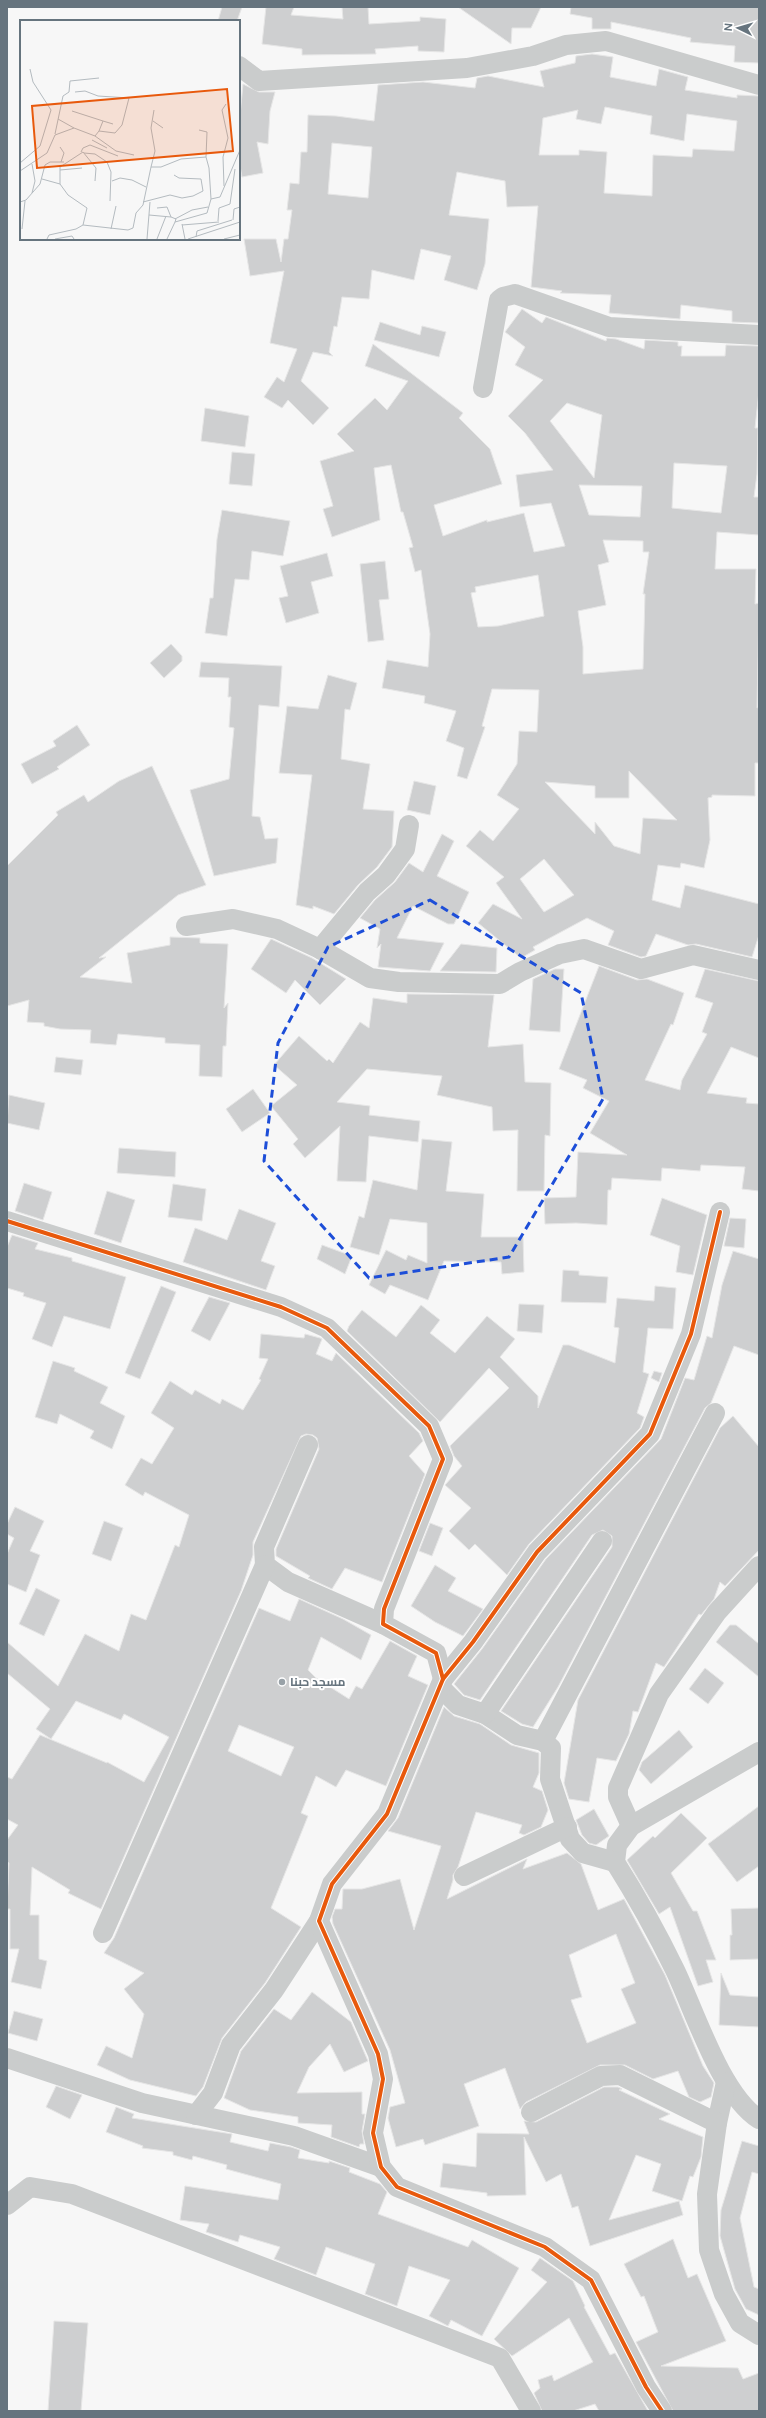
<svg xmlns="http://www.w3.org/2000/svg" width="766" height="2418" font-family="'DM Sans',Cairo,sans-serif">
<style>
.building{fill:#cecfd0;stroke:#e6e6e6;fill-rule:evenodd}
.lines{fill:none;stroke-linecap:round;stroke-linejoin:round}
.minor{stroke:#cacccc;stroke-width:20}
.cycleway-casing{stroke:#fff;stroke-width:6}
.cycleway{stroke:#e8590c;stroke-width:4}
.marked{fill:none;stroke:#1d4ed8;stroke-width:3;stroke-dasharray:8 5;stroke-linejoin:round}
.poi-dot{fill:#99a2a8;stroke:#fff;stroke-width:1.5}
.labels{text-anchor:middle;stroke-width:4;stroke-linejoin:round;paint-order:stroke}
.poi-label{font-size:12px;font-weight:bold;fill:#66747e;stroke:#fff;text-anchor:start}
.inset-road{fill:none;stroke:#b4bbc0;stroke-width:1}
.view{fill:#e8590c;fill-opacity:0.15;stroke:#e8590c;stroke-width:2}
.inset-edge{fill:none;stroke:#66747e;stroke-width:2}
</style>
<rect width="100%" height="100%" fill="#f7f7f7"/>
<g class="building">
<path d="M222,7H242L237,21H218Z"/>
<path d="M266,7H294L291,15L343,19L342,7H368L369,24L420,21V17L446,19L444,52L418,51V46L375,49L376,54L302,55V49L262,44Z"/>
<path d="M458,7H541L531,28H512L511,44Z"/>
<path d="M571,7H759V63L734,62L735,46L690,42L691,38L611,22V29H592V18L570,14Z"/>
<path d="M592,54L613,57L610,77L656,86L659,69L688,77L685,90L737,98V95L759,96V323L732,322V311L681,305L680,319L609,313L611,295L560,293L562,291L531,287L538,206L507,207L505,181L457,172L449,215L489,219L485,264L477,290L444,280L451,256L421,249L414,280L372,270L369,299L342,297L337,327L334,326L329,352L333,356L313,352L301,381L329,408L313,425L288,400L282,408L264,397L277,377L284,382L297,349L270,343L284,271L250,276L244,239H276L281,262L284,239H288L292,210H287L290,183L299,184L301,152H307L308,115L336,116L374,121L378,85L423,82L475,88L477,78L488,76L544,87L540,71L575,63L576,56ZM605,107L652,116L650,134L684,141L687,114L737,121L734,151L693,149L692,157L653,155L652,196L604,193L607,152L579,150V155H539L543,118L578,110L576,119L601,124ZM332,143L372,147L368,198L328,194Z"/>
<path d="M243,84L259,92H275L270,111L268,144L257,142L263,173L242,177L239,160V126Z"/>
<path d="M522,309L542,323L546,317L606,341L607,338L616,339L644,349L645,340L678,342V346H682L681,356H725L726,345L759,346V391L755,428H758L757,474L754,497H759V535L717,532L715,569H756L755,604L759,603L757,708L759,707V763H755V796L712,795V797L708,798L710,840L704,868L681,863L680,868L658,865L652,900L680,908L685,885L759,904V935L752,957L696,944L688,945L656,934L646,956L641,957L608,945L614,931L587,918L533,947L535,950L521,958L478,923L493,904L522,919L496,883L504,877L466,846L480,830L493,841L519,809L497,795L517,764L519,731L537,732L539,690L492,689L482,726L485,727L467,779L457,776L464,748L446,741L456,711L424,703L425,696L382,688L387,660L428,667L430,634L421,570L415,572L409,548L413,547L403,512H401L391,465L374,468L380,520L332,537L323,509L333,506L320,461L354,451L337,434L375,398L387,410L408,381L365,366L373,344L463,413L459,418L490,449L502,484L434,505L443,536L487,520V522L524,513L534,552L565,546L551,503L520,507L516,475L553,470L525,433L508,416L543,380L515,365L525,347L505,332ZM567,403L602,415L594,478L550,421ZM674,463L727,466L721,513L672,508ZM579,485L642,486L640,517L589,515ZM603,540L643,541V552H649L643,594H645L643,669L583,674V647L578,611L606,605L598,565L609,562ZM538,575L544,616L498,626L478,627L471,593L476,592L475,587ZM629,771L677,820L643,818L640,854L614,846L595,822V834L545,782L595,786V798H629ZM544,859L574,895L544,912L520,879Z"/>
<path d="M380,322L420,335L422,326L446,332L439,357L374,340Z"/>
<path d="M205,408L249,416L245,447L201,441Z"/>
<path d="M232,452L255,454L252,486L229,484Z"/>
<path d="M222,510L290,521L283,556L252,551L249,580L235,579L227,636L205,633L210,598H213L217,539Z"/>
<path d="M327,553L333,576L311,582L319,613L286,623L279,598L288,596L280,566Z"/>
<path d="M385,561L389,599L379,600L384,640L368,642L360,564Z"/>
<path d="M171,644L182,656V661L164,678L150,663Z"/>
<path d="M201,662L282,666L279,707L259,705L252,816L260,817L265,839L278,838L276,863L214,876L190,790L229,779L234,728L229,727L231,697H228L229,678L199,677Z"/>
<path d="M328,675L357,683L350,710L345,709L341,759L370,764L363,809L394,811L392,847L377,867L358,885L334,914L313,906V909L296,905L312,775L279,773L287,706L318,709Z"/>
<path d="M77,725L90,745L57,767L59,769L32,784L21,764L56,746L53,741Z"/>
<path d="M152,766L206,885L178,895L99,958L106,957L80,977L132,983L127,953L170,945V937L200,938V943L228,944L224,1008L228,1003L226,1046H223L222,1077L199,1076L200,1045L165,1043V1038L118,1034L116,1045L90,1043L91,1030L60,1029L44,1026V1023L27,1022L29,1000L7,1006V866L58,815L56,812L84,795L88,802L119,781Z"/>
<path d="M414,781L436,786L430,815L407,810Z"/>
<path d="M442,834L454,841L437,876L469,892L454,924H448L413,906L397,938L444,943L430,971L378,967L381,944L377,948L380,929L360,918L375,900L395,882L409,863L423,872Z"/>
<path d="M271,939L312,958L346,979L320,1005L295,980L286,993L251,969Z"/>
<path d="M461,944L497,948L496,972L440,971Z"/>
<path d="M599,966L637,980L647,979L684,993L673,1025L671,1024L645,1080L680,1090L682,1080L707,1034L702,1032L713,1003L695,997L705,969L759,981V1058L731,1047L707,1093L747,1098L746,1103L759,1104V1191L742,1189L745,1167L701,1165L700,1171L662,1168L661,1181L612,1178L611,1190H608L607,1225L576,1223L545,1224L544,1198L576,1197L578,1152L627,1155L590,1133L609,1101L583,1088L587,1080L559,1069Z"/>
<path d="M555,969H564L560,1032L529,1030L533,979Z"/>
<path d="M407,994L494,995L488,1047L523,1044L525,1082L551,1083L550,1136L545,1135L544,1191H517L518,1130L493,1131L492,1107L437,1095L442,1076L367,1069L337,1102L370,1106L369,1115L420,1121L418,1142L369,1136L366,1182L337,1181L340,1126L305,1158L293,1144L298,1139L271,1106L297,1085L274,1065L299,1036L327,1061L329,1059L333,1063L360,1022L369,1028L373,998L407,1003Z"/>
<path d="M56,1057L83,1060L81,1075L54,1072Z"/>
<path d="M253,1089L270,1113L242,1132L226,1109Z"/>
<path d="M9,1095L45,1103L39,1130L7,1123Z"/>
<path d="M422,1139L452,1142L446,1191L484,1194L481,1237H523L524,1272L502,1274L501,1262L444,1261L428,1300L390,1285L385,1294L369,1285L386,1250L406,1260L408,1255L427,1263V1223L390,1219L379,1255L350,1247L359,1216L364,1218L373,1180L417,1190Z"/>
<path d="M119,1148L176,1152L175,1177L117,1173Z"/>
<path d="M24,1183L52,1192L43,1220L15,1211Z"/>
<path d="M173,1184L206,1189L202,1221L168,1217Z"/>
<path d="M107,1191L135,1200L121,1243L94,1234Z"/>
<path d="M662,1198L707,1215L693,1275L676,1272L680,1246L650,1235Z"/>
<path d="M239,1209L276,1223L261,1261L275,1266L266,1290L183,1262L195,1228L227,1240Z"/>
<path d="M730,1218L746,1219L744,1248L724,1246Z"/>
<path d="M12,1235L38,1243L35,1249L72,1258V1261L126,1277L110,1329L64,1316L52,1347L32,1339L46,1303L23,1296L24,1293L7,1288V1247Z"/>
<path d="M322,1245L352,1256L345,1274L317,1259Z"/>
<path d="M733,1251L759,1259V1355L734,1346L711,1403L705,1408L558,1687L533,1727L522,1724L501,1711L612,1547V1536L603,1530L592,1535L480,1700L464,1695L454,1684L482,1649L546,1559L661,1439L685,1378L694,1380L707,1336L712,1338L722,1285Z"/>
<path d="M563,1270L579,1271V1275L608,1277L606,1303L561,1302Z"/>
<path d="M161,1286L176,1292L140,1379L125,1373Z"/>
<path d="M655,1286L676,1288L673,1329L648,1328L643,1372L649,1374L637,1413L644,1417L640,1428L529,1544L507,1575L475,1544L469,1550L449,1531L471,1508L445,1485L462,1466L454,1456L450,1446L509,1388L489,1368L440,1422L347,1331L349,1326L362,1310L396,1337L421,1305L440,1320L430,1333L455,1353L487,1316L515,1339L500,1357L538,1396V1408L563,1345H569L615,1363L619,1328L614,1327L617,1298L654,1301Z"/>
<path d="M209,1297L230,1303L210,1341L191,1331Z"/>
<path d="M519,1304L544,1305L542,1333L517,1331Z"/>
<path d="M261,1334L304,1338L305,1334L320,1338L322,1339L316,1354L332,1361L336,1353L419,1433L423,1441L409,1456L425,1474L382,1582L345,1568L332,1589L308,1578L310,1576L276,1556V1549L319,1449L317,1438L313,1435L306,1434L301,1436L253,1542V1555L241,1591L101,1909L68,1893L70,1890L32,1867L30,1915H39V1959L47,1961L41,1989L11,1982L19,1949H10V1909H7L9,1863L7,1861V1840L18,1825L7,1819V1777L12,1779L40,1735L107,1763V1762L144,1782L169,1737L124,1714L121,1720L76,1701L51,1739L36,1729L50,1709L7,1673V1642L58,1686L85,1634L119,1651L131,1614L146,1620L175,1545L179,1547L189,1515L145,1492L143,1496L125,1485L141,1458L152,1464L174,1428L151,1413L170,1381L192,1395L195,1390L220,1404L222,1399L243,1410L261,1380L259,1379L268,1359L259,1358Z"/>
<path d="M53,1361L75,1368L74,1371L108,1387L100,1403L125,1416L112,1449L90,1438L94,1431L60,1414L57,1424L35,1417Z"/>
<path d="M654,1371L662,1373L659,1382L651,1378Z"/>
<path d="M733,1416L759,1447V1550L725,1586L720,1582L714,1599L701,1615L699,1614L664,1667L656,1663L638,1712L633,1711L629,1734L616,1761L597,1758L589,1802L569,1799L564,1783L578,1700L720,1428Z"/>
<path d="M15,1507L44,1521L30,1551L40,1555L26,1592L7,1584V1554L14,1538L7,1534V1524Z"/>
<path d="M104,1521L123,1528L111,1561L92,1554Z"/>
<path d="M430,1523L443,1528L432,1556L419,1551Z"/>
<path d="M435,1565L456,1578L448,1591L483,1609L463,1636L435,1622L411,1606Z"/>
<path d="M36,1588L60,1600L44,1636L19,1624Z"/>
<path d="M299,1599L343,1619L371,1635L361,1660L321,1637L308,1670L316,1678L349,1699L356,1686L362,1689L390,1641L417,1656L408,1676L428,1685L386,1786L346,1770L336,1787L316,1776L301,1813L308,1816L271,1908L301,1927L265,1983L222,2038L203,2087L196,2096L130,2080L97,2065L106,2046L132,2058L144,2014L124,1989L144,1973L104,1953L114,1938L259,1608L290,1621ZM239,1725L294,1747L281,1776L228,1751Z"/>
<path d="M730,1625H736L759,1644V1677L716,1642Z"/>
<path d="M705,1668L724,1683L708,1704L689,1689Z"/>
<path d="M444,1707L454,1716L480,1724L511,1745L539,1753V1773L533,1787L542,1791L548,1810L541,1827L524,1835L519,1833L522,1825L476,1812L458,1867L453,1875V1880L447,1899L527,1859L523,1869L567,1853L581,1864L598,1910L624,1899L665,1975L703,2066L714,2083L711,2097L700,2102L689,2097L678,2071L653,2079L625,2065H600L526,2102L520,2109L505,2068L464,2084L479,2126L425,2145L423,2139L396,2147L388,2118L390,2107L405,2103L390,2050L333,1924L332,1917L335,1909H342L343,1889H362L400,1879L414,1930L441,1846L388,1831L398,1818ZM616,1934L635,1983L621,1989L636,2023L587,2043L571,2000L582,1997L569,1955Z"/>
<path d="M679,1730L693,1747L651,1784L639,1770L642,1762Z"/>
<path d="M759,1806V1866L737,1882L708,1844Z"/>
<path d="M594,1809L609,1836L596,1845L589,1843L582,1835L576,1820Z"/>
<path d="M681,1813L707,1838L671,1873L693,1911H697L716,1960H706L713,1982L698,1986L670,1907L659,1914L627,1860L653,1836L655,1838Z"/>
<path d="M759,1908V1959L730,1960V1935H732L731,1909Z"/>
<path d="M721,1973L730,1995L759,1997V2027L719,2025Z"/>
<path d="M312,1992L351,2022L368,2061L344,2072L330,2044L309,2067L297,2093L362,2092V2114H365L362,2131L364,2144H360L359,2147L331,2137L332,2125L298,2123V2117L250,2110L224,2098L241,2051L274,2009L291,2020Z"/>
<path d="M14,2011L43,2019L37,2041L8,2033Z"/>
<path d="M56,2086L82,2095L70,2119L46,2107Z"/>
<path d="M604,2087H618L622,2089L619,2090L670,2114L659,2119L703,2137L701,2157L693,2177L690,2176L682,2201L652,2191L661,2164L636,2155L609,2220L679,2201L683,2215L590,2246L578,2206L572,2208L561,2174L546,2182L524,2137L526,2195L487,2196V2193L440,2187L443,2163L476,2167L477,2133L529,2134L524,2121L536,2122Z"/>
<path d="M116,2107L134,2114L132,2118L232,2134L230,2142L268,2151L270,2143L291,2147L300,2150L298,2158L329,2163V2161L350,2168L349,2172L380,2184L387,2192L378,2214L468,2247L472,2240L519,2268L482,2336L451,2320L448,2326L429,2316L450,2280L409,2266L397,2306L365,2294L375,2264L326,2247L316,2275L274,2259L280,2247L240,2235L238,2242L206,2232L209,2224L180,2220L185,2186L278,2200L281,2184L226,2169L227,2165L193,2156L192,2160L173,2155V2152L142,2148L143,2146L106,2132Z"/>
<path d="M742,2141L759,2146V2174L752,2172L740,2218L754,2287L759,2289V2315L746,2309L735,2289L720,2236L721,2210Z"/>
<path d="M673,2239L688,2278L697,2274L726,2341L661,2366L738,2368L743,2379L759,2373V2411H673L636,2342L658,2332L644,2296L641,2297L624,2264Z"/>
<path d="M540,2258L573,2281L585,2306L584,2307L610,2355L615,2353L648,2411H599L595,2404L573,2411H542L534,2393L540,2388L538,2380L552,2375L554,2381L593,2362L569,2318L512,2356L494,2339L547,2282L531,2270Z"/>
<path d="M54,2321L88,2323L81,2411H48Z"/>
</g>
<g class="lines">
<g class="minor">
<path d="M239,66L259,81L467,68L533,56L566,45L606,41L759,85"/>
<path d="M483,388L499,300L503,297L515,294L609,327L759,335"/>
<path d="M186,926L233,919L277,929L320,949L370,978L399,982L500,984L520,972L560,954L584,949L641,969L693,955L759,970"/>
<path d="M320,949L367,892L386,875L405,849L409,825"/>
<path d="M7,1221L281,1307L327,1328L429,1426L443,1459L384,1609L383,1624L436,1653L443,1679"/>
<path d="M308,1445L264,1547L265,1565L288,1582L383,1624"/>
<path d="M440,1687L458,1705L485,1714L517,1735L543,1741"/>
<path d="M485,1714L602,1541"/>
<path d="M759,1752L631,1826L617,1845L615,1862C637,1897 657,1933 675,1970C695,2012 721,2095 759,2119"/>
<path d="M631,1826L618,1797V1788L659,1694L717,1612L759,1566"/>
<path d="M615,1862L583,1853L570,1839L550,1779L551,1748L543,1741L715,1413"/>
<path d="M464,1876L567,1827"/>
<path d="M103,1933L265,1565"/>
<path d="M7,2058L142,2103L294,2136L381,2167"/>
<path d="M726,2082L717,2123L707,2194L709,2250L724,2294L740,2323L759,2335"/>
<path d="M531,2112L601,2076L620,2075L717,2123"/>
<path d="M196,2115L213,2093L231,2045L274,1990L319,1921"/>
<path d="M7,2205L30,2187L72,2194L500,2358L531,2411"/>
<path d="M662,2411L646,2387L591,2280L545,2247L397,2187L381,2167L373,2133L383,2079L378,2054L319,1921L332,1884L387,1814L443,1679L473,1642L537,1552L650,1434L691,1334L720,1212"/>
</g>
<defs>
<g id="cycleway">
<path d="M7,1221L281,1307L327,1328L429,1426L443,1459L384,1609L383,1624L436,1653L443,1679"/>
<path d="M662,2411L646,2387L591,2280L545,2247L397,2187L381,2167L373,2133L383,2079L378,2054L319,1921L332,1884L387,1814L443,1679L473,1642L537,1552L650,1434L691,1334L720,1212"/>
</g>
</defs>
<use href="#cycleway" class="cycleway-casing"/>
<use href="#cycleway" class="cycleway"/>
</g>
<path class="marked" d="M430,900L581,993L603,1099L509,1257L369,1278L264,1161L278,1043L328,947Z"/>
<circle class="poi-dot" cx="282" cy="1682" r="4"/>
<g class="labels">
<g class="poi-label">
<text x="290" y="1686">مسجد حبنا</text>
</g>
</g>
<g transform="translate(20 20)">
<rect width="220" height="220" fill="#f7f7f7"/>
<path class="inset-road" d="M55,72L65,71L78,76L109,78L102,105L95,113L79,111L75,116M52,91L83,101M38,99L54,108M133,101L143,108M179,110L187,112L186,137L189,148L191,179M79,111L83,101L93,104M35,114L43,76L49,72L50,61L79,58M72,120L87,128M40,127L44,133L41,142M61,132L63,128L70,125L98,136M64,133L75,134L87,142L91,152L90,181M0,143L20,126L31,90L13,62L10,49M12,144L15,161L12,173M131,147L135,131L131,108L134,90M40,150L62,148M0,151L27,133L35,115L54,108L75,116L96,131L114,135M22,159L40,164M75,161L76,148L63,132L40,147V164L48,175L67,188L63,205L108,210L113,208L116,193L123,185L131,147H141L161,139L186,137M92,161L100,158L112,160L126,167M204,166L203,137L208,118L202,90L206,84M0,182L6,180L20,164L25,145L30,142H44M123,182L150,175L162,178L173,176L183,171L181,159L159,158L154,155M137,188L147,187L151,197M129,195L151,197L156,199L155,202M155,199L172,190L188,187M213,200L214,189L220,187M198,201L199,188L210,184L215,149M162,204L165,219M162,205L199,202M2,209L5,181M91,209L96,186M176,217L177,211L212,200M27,219L29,215L56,209L63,205M35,219L52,216L54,219M127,219L130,182M137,219L146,196M147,219L155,202L187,193L191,179L200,177L220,130M168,219L220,202M204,219L220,215"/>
<path class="view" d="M207,69L213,131L17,148L12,86Z"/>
<rect width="220" height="220" class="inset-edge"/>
</g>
<rect width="766" height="2418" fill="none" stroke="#66747e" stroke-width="16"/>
<g transform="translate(738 28) rotate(275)" stroke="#ffffff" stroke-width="3" paint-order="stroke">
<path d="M0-3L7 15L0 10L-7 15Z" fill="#66747e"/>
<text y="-6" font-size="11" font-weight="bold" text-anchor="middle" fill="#66747e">N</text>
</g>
</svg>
